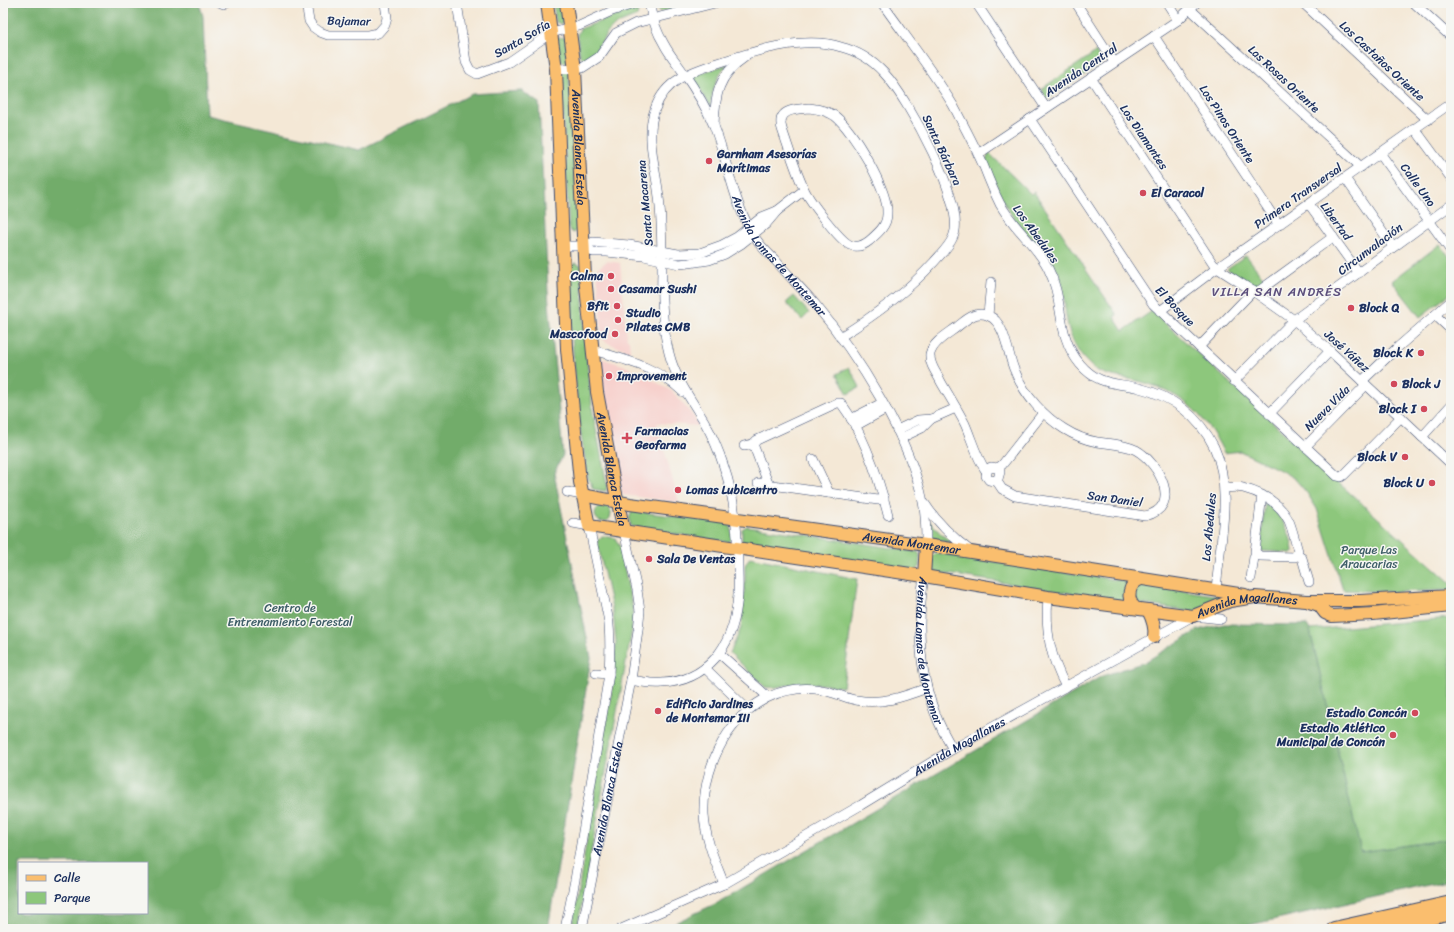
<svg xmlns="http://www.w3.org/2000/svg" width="1454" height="932" font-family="Sriracha,sans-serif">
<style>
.built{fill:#f7d0cc}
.green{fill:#8dc77b;stroke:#547b6c}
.forest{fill:#72ac6b;stroke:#466e64;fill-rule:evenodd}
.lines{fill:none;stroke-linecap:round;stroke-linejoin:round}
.minor-casing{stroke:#3c4b70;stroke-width:10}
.major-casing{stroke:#3c4b70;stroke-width:14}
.highway-casing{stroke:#3c4b70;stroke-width:16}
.minor{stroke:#fff;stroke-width:9}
.major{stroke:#fabe6e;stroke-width:12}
.highway{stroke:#fabe6e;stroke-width:14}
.poi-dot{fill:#d1495b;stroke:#f6f6f2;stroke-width:1.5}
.labels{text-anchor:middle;stroke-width:3;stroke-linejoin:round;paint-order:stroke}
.street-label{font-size:12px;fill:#1b2f5e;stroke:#f6f6f2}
.poi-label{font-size:12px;font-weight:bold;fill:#1b2f5e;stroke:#f6f6f2;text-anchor:start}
.park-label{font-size:12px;fill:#3d5d67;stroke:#f6f6f2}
.neighbourhood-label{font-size:13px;letter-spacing:1px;fill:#5d507d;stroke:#f6f6f2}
</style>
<rect width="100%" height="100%" fill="#f6f6f2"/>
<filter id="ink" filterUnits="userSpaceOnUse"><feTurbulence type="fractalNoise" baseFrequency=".025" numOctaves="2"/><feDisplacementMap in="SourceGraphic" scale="8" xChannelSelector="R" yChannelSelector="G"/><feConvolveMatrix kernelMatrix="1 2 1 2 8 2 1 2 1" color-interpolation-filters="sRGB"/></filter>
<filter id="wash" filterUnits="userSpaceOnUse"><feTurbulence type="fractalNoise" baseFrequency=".012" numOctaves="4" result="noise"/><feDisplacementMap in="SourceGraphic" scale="16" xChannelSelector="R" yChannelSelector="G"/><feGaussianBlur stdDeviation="0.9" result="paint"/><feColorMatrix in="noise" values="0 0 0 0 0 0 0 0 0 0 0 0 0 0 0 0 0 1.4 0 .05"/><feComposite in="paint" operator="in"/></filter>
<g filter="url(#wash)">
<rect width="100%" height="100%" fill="#f4e8d6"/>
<g class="built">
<path d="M607,261L620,263L627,339L629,340L630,351L610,344L602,339L597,269Z"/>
<path d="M603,359L623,365L646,376L673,392L693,416L699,426L657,423L659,432L679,502L623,495L622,494L603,391L600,361Z"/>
</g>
<g class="green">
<path d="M553,3H560L563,22L561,24L556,22Z"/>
<path d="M660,3H698L661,12L658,9Z"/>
<path d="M634,9L638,11L637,16L615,25L608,32L596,51L585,59L580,56L577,35L580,29Z"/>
<path d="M556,37L566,38L568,60L564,63L559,59Z"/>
<path d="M1096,52L1102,63L1047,99L1041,89Z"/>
<path d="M728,64C715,78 714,88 710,106L692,76Z"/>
<path d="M569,72L578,229L573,233L569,229L561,73Z"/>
<path d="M989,153L1031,194L1034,192L1117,315L1114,317L1123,331L1152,311L1342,486L1451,583V590L1396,592L1343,590L1317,509L1307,493L1295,479L1280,470L1240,451L1224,453C1204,412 1179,390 1134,380C1117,376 1102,377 1089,364C1073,349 1067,328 1065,307C1064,296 1063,285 1059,274C1049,251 1032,241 1017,223C1003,204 995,182 986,161Z"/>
<path d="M1440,244L1451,259V293L1420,317L1392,281Z"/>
<path d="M1246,255L1264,279L1255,287L1227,269Z"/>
<path d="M575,263L581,265L586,354L593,414L607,485L606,491L593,489L588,477L579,423L571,326L570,266Z"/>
<path d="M794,296L809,313L802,320L786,303Z"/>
<path d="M849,367L860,387L848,394L837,374Z"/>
<path d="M1265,503C1281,513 1292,534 1293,552L1291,553L1263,551L1260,550Z"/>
<circle cx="603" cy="514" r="8"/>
<path d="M632,511L729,523L731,527L732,539L728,542L643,529L631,526L629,519Z"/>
<path d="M929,521L942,535L955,544L932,539Z"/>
<path d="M747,526L918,552L920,555L919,567L915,571L745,545L742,541V529Z"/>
<path d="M602,536L615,538L620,547L633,610L632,630L577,929H572L614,677L616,642L613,613L597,541Z"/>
<path d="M937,553L1131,582L1127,602L935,572L931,568L932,556Z"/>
<path d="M750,557L857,579L843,687C829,686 814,682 799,683C788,684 776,689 765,687L730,653L741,628L745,582V565Z"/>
<path d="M1140,584L1227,597L1194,612L1136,603L1133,592Z"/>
<path d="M1451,618V839L1361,852L1310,630Z"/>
</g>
<g class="forest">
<path d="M3,3H199L203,16L207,115L359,150L472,94L522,91L539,103L548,292L563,455L554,473L591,658L548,929H3ZM19,863H147V913H19Z"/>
<path d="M1224,624L1307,625L1310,630L1361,852L1451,839V880L1232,929H662L717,903L1102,676L1145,662L1198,630Z"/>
</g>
</g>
<g filter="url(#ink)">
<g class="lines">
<defs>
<g id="minor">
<path d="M221,3L224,4L227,3"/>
<path d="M306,3L309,21L313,27L320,32L328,35H369L378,33L385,25L387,18L385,3"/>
<path d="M457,3L466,62L470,70L477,74L509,62L551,33L579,26L612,11L637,3"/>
<path id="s1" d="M649,3C652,18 656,31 664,44C669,54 677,63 683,72C695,89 706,107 714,126C729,164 733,205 756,239C761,247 769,254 775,260C788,275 802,289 815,304C857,354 910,437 923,502C926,516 926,531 926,545"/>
<path d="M882,3C906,37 932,70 953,105C964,126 975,146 984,167C989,180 994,192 1000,204C1013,228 1036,244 1048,268C1065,301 1055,334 1080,364C1099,386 1114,382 1139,388C1172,396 1199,416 1214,447C1234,490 1219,545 1216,591"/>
<path d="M976,3L1046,108"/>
<path d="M1076,3L1114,62"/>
<path d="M1167,3L1178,20"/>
<path d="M1303,3L1428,120"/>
<path d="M1414,3L1451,37"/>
<path d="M1190,9L1361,167"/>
<path d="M1154,36L1279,225"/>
<path d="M556,69L582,68L599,57L616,33L636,23L715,3"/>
<path d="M1091,78L1213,264L1217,268L1253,291L1294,320L1330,351L1451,464"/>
<path d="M809,108C818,109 828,111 835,116C853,130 889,191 887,214C887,226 878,233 869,241C864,245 857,248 850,245C840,241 809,200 804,189C795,170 789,149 782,129C776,109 796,109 809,108Z"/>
<path d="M1030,119L1153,304L1337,476L1341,477L1344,475L1401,417"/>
<path d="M714,125C715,95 718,75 745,57"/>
<path d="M1415,129L1451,178"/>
<path d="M1380,153L1451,251"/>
<path d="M978,154L1178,20L1196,3"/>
<path d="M1345,178L1393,247"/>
<path d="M1309,204L1359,273"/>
<path d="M564,246H584L593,242L629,245L678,254L700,253L722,245L737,237L762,217L777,211"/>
<path d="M584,246L593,252H607L644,256L679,264L689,263L709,260L725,254L741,244L766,224L777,211L804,190"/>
<path d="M1256,293L1333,237"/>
<path d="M1160,311L1217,268L1451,103"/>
<path d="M988,315L991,282"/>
<path d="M1435,315L1451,330"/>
<path d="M1199,347L1253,291"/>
<path d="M593,350C626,360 657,367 683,392"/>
<path d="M1234,381L1294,320L1451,205"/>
<path d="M1362,381L1398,347L1451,301"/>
<path d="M1269,414L1330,351"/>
<path d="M851,419L882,403"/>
<path d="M855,426L886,409"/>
<path d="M897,430L918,420L931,419L956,408"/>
<path d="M1422,437L1451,405"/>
<path d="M901,438L922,428L931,419"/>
<path d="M753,444L768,483"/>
<path d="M744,446L753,444L757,440L837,403H841C864,434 879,479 888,515"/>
<path d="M1305,447L1366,385"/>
<path d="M813,459L829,493"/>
<path d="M997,468L1000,472L998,479L994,481L989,480L986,476L988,469L991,467L997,468L1002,465L1043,413"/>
<path d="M986,471C976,457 972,440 965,424C958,410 949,396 941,382C937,373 929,365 930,354C933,342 948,334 957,327C967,319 976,310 989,316C1005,322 1008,355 1014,369C1019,382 1027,395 1036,405C1052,423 1074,438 1097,442C1110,444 1124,444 1136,450C1158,462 1184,507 1145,516L1015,496L1002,489L996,480"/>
<path d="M758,483L878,500L884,498"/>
<path d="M1225,488C1230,488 1238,486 1243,488C1262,493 1280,503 1289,521C1293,531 1295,541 1298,551L1295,557L1260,556L1255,552L1262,495"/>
<path d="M567,492L582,495"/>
<path d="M925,504C938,524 953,538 972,552"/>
<path d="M1297,555L1302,558L1309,582"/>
<path id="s2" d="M924,576C915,636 920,697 953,749"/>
<path d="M1251,578L1254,557L1256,553"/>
<path d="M1048,597C1045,631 1050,657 1066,687"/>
<path d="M720,654L767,696"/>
<path d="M705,668L748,710"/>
<path d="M596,673L609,674"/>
<path d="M631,680C641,682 651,684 662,683C707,681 732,647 737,604C739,592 738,579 738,567C738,533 735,499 724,467C719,451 712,435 704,421C692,401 678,382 671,360C662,331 661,302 662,272C662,247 662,222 659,197C656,169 645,137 655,109C665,80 690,72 718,63C754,51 804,35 841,47C857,51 872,60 884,73C907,97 968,207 953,237C949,247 940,255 934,262C907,292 874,316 840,337"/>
<path d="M724,884C715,861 705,839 704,814C702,760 738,695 797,689C808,688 821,689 833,693C841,695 848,699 856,700C881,705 903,697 927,688"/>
<path d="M565,929L575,880L609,674C610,655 611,636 608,617L589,526L573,523"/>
<path id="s3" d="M582,929L631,680L638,630L640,611L637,590L624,531"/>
<path id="s4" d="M621,929L724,884L861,805L953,749L1193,616L1221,619"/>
</g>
<g id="major">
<path id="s5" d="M547,3L556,69L567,349L580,482L589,526L924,576L1048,597L1193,616L1230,601L1255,597L1306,601H1360L1451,596"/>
<path id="s6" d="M566,3L575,69L585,277L597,392L615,489L624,531"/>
<path id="s7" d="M582,495L630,504L926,545L1245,595"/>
<path d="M924,576L926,545"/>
<path d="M1309,602L1319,605L1325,613L1332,616L1373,614L1451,606"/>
<path d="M1135,608C1126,598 1128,584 1141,579"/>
<path d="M1148,610C1152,618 1156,627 1154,637"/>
</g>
<g id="highway">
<path d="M1334,929L1451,903"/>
<path d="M1382,929L1451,913"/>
</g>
</defs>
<use href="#minor" class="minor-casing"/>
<use href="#major" class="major-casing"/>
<use href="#highway" class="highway-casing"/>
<use href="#minor" class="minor"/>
<use href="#major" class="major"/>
<use href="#highway" class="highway"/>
</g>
</g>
<g class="poi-dot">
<circle cx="709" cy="161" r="4"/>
<circle cx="1143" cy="193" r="4"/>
<circle cx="611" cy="276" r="4"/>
<circle cx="611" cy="289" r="4"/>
<circle cx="617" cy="306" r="4"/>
<circle cx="1351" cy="308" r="4"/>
<circle cx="618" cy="320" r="4"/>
<circle cx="615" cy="334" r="4"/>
<circle cx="1421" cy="353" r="4"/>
<circle cx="609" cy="376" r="4"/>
<circle cx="1394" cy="384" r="4"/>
<circle cx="1424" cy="409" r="4"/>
<path d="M625 432h4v4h4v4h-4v4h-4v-4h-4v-4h4z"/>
<circle cx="1405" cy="457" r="4"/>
<circle cx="1432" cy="483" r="4"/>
<circle cx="678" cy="490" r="4"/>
<circle cx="649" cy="559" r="4"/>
<circle cx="658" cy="711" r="4"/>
<circle cx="1415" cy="713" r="4"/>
<circle cx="1393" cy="735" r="4"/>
</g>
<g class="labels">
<g class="street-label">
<text transform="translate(349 21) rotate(1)" y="4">Bajamar</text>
<text transform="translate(522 39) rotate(-30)" y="4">Santa Sofía</text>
<text transform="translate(1382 61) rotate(43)" y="4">Los Castaños Oriente</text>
<text transform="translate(1081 70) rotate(-34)" y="4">Avenida Central</text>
<text transform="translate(1284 79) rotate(43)" y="4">Las Rosas Oriente</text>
<text transform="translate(1227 124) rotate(57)" y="4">Los Pinos Oriente</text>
<text transform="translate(1144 137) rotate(56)" y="4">Los Diamantes</text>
<text dy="4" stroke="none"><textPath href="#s6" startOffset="145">Avenida Blanca Estela</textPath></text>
<text transform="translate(942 150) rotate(65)" y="4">Santa Bárbara</text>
<text transform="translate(1418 185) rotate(54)" y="4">Calle Uno</text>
<text transform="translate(1298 196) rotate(-35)" y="4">Primera Transversal</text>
<text transform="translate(645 203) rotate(-95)" y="4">Santa Macarena</text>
<text transform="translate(1336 221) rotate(54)" y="4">Libertad</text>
<text transform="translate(1036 234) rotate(54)" y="4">Los Abedules</text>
<text transform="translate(1370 249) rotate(-37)" y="4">Circunvalación</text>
<text dy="4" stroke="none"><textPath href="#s1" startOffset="288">Avenida Lomas de Montemar</textPath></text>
<text transform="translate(1175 306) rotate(46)" y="4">El Bosque</text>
<text transform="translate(1347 351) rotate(42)" y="4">José Yáñez</text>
<text transform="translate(1327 408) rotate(-45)" y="4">Nueva Vida</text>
<text dy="4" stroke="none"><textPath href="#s6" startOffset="469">Avenida Blanca Estela</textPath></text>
<text transform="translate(1115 499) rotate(8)" y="4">San Daniel</text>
<text transform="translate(1209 527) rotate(-85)" y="4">Los Abedules</text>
<text dy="4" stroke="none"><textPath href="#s7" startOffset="333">Avenida Montemar</textPath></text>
<text dy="4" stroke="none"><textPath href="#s5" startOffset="1192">Avenida Magallanes</textPath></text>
<text dy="4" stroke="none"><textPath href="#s2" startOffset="76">Avenida Lomas de Montemar</textPath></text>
<text dy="4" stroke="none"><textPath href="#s4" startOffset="385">Avenida Magallanes</textPath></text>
<text dy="4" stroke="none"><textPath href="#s3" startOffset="133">Avenida Blanca Estela</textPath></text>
</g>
<g class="poi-label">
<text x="717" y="158">Garnham Asesorías<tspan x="717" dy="14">Marítimas</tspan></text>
<text x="1151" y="197">El Caracol</text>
<text x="603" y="280" text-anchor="end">Calma</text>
<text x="619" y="293">Casamar Sushi</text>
<text x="609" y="310" text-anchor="end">Bfit</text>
<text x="1359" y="312">Block Q</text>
<text x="626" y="317">Studio<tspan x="626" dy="14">Pilates CMB</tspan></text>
<text x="607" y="338" text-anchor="end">Mascofood</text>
<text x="1413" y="357" text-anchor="end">Block K</text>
<text x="617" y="380">Improvement</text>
<text x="1402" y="388">Block J</text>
<text x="1416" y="413" text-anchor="end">Block I</text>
<text x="635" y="435">Farmacias<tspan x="635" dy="14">Geofarma</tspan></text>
<text x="1397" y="461" text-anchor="end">Block V</text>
<text x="1424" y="487" text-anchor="end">Block U</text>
<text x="686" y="494">Lomas Lubicentro</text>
<text x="657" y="563">Sala De Ventas</text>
<text x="666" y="708">Edificio Jardines<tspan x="666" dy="14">de Montemar III</tspan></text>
<text x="1407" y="717" text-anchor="end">Estadio Concón</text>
<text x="1385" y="732" text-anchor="end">Estadio Atlético<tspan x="1385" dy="14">Municipal de Concón</tspan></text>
</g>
<g class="park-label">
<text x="1369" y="554">Parque Las<tspan x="1369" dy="14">Araucarias</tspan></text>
<text x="290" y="612">Centro de<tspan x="290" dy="14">Entrenamiento Forestal</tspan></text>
</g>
<g class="neighbourhood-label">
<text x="1277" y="296">VILLA SAN ANDRÉS</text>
</g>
</g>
<rect width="1454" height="932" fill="none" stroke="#f6f6f2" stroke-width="16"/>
<rect x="18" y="862" width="130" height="52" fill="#f6f6f2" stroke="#9ea6b7"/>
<rect x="26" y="875" width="20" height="6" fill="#fabe6e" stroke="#9ea6b7"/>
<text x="54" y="882" font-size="12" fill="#1b2f5e">Calle</text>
<rect x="26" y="892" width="20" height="12" fill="#8dc77b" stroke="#9ea6b7"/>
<text x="54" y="902" font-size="12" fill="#1b2f5e">Parque</text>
</svg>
